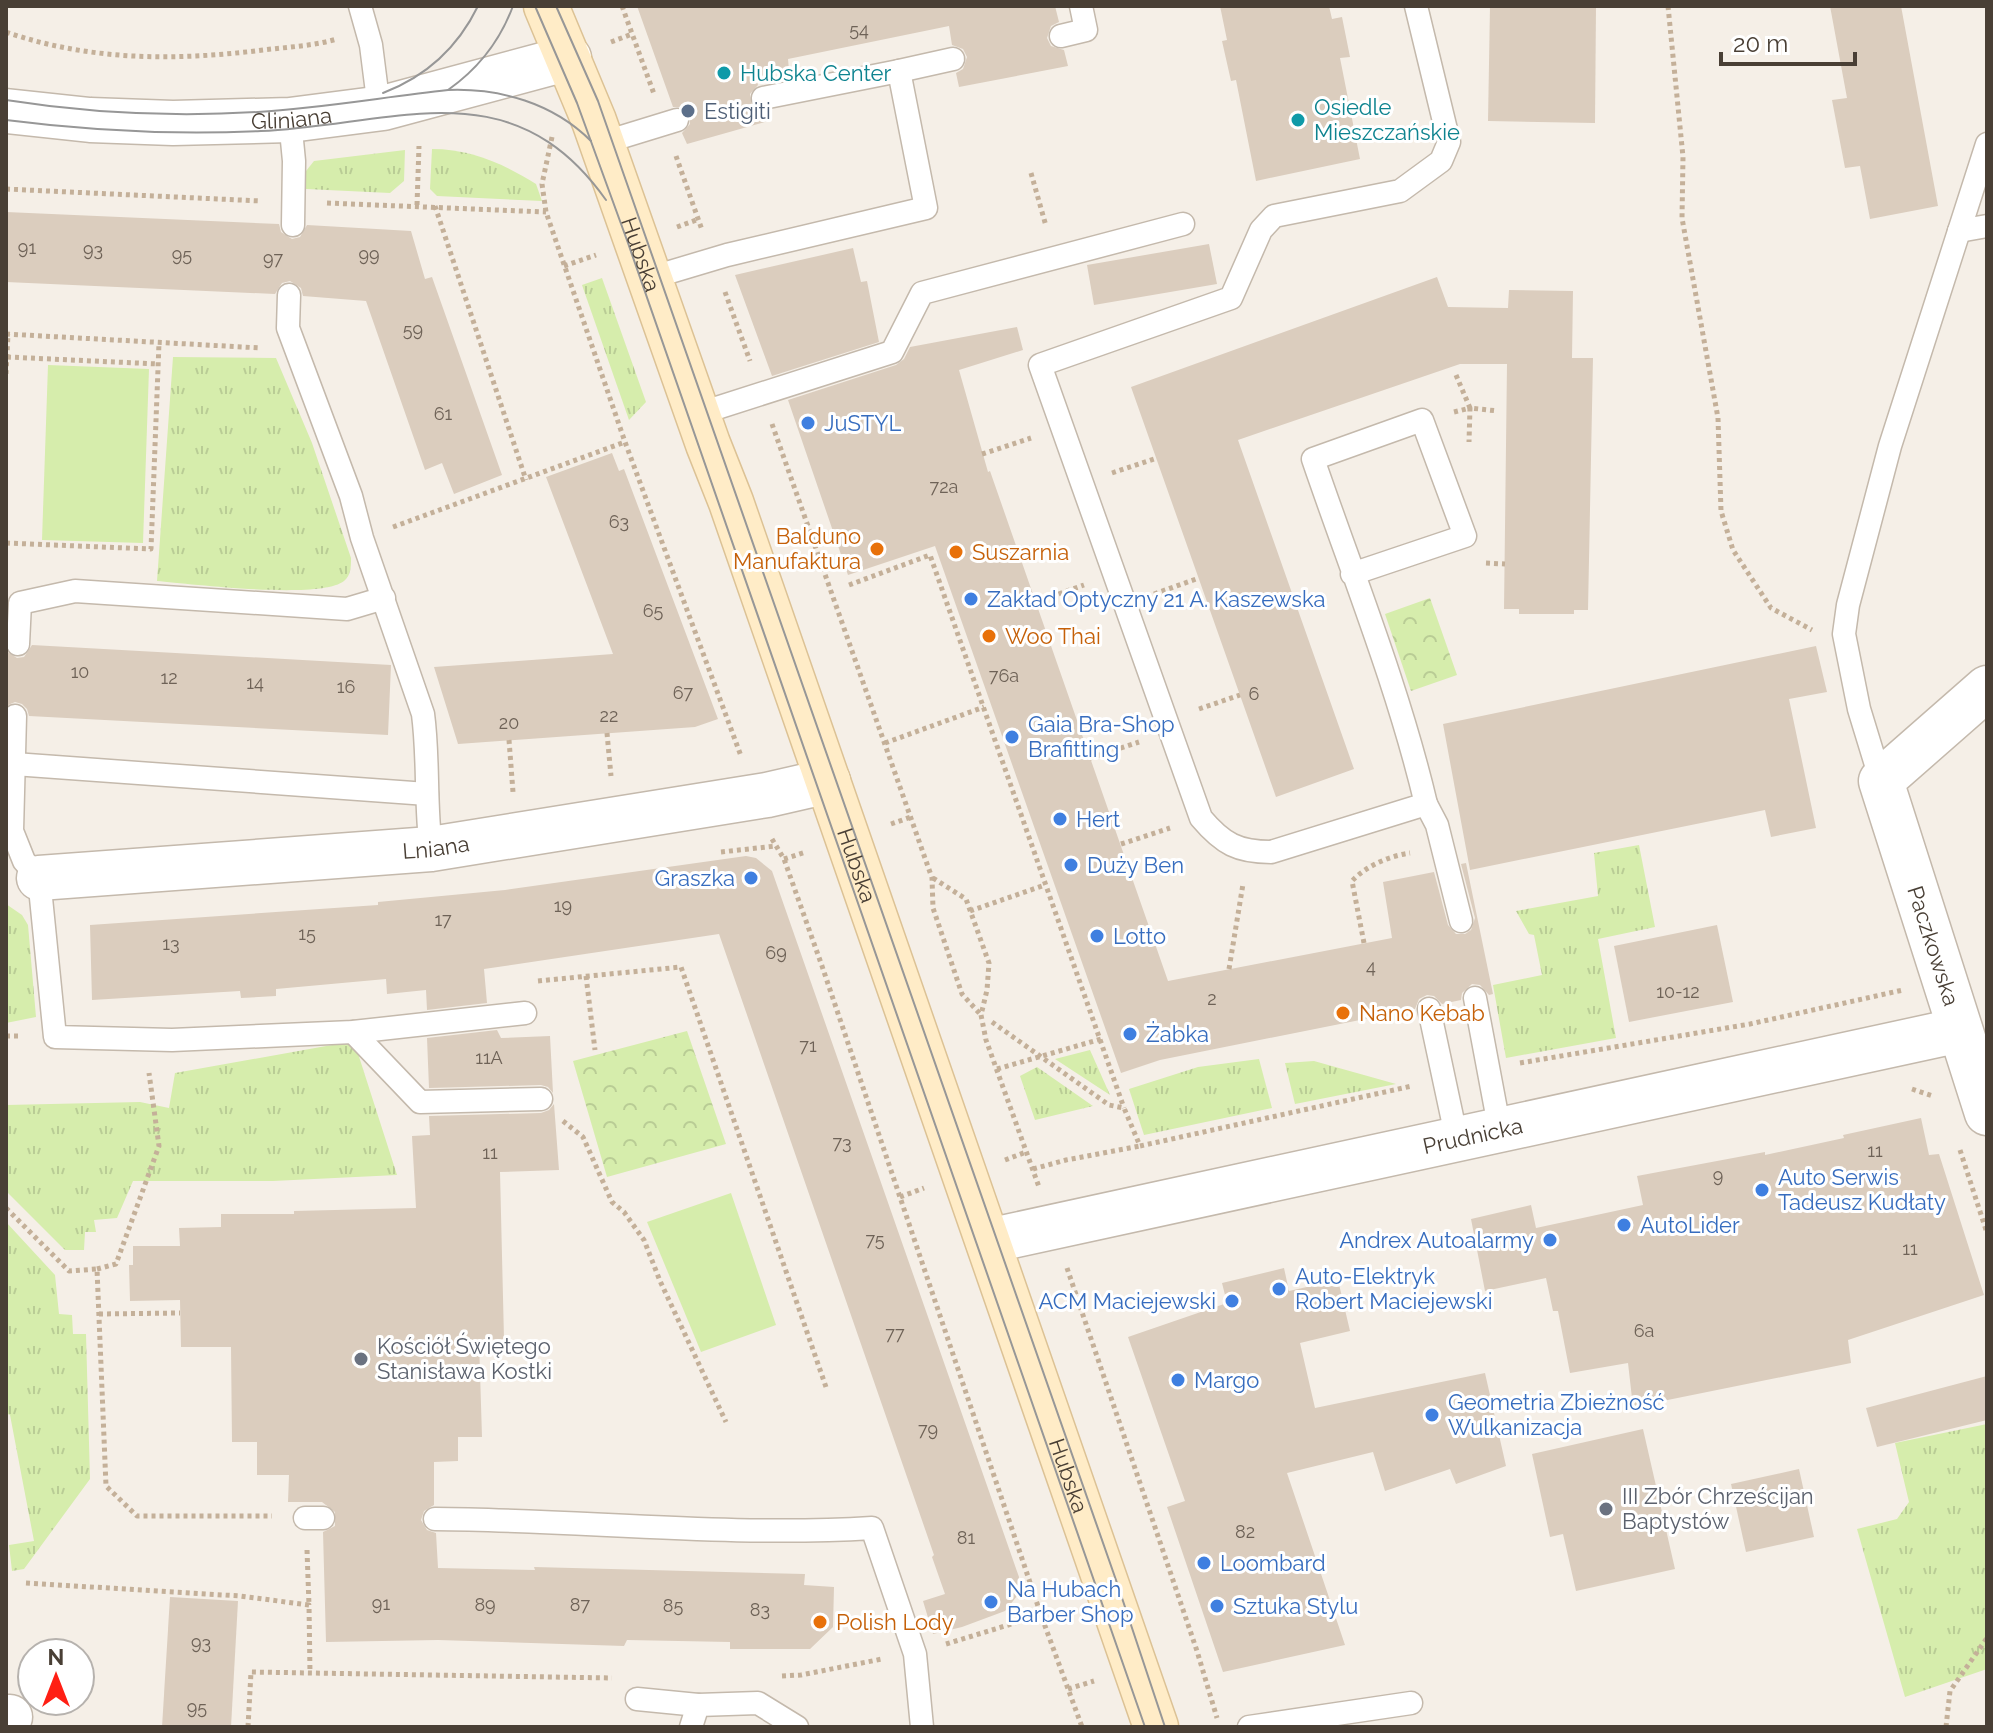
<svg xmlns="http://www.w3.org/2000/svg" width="1993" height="1733" font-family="Raleway,sans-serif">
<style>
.grass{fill:url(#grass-tufts)}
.park{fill:url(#park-crowns)}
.pitch{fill:#d6edac}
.building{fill:#dbcdbe}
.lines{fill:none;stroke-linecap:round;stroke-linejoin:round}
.lane-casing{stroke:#c4b9ac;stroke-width:25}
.street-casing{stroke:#c4b9ac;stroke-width:47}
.secondary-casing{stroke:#dcc295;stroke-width:47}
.path{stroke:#c4b099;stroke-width:5;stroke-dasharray:4 4;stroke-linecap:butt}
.lane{stroke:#fff;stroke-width:22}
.street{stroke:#fff;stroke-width:44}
.secondary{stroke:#ffecc7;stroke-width:44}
.tram{stroke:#979797;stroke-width:2}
.culture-dot{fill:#0f9aa8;stroke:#fff;stroke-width:3}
.service-dot{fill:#5c6f8a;stroke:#fff;stroke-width:3}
.shop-dot{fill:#3f7fe0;stroke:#fff;stroke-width:3}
.food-dot{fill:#e8710a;stroke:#fff;stroke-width:3}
.worship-dot{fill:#6b7280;stroke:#fff;stroke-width:3}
.labels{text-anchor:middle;stroke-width:6;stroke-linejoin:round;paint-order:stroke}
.number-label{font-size:18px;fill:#6e6257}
.culture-label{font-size:22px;fill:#0d838f;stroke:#fff;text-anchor:start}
.service-label{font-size:22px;fill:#4e5e75;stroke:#fff;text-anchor:start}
.street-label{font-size:22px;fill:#493f35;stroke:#fff}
.shop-label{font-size:22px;fill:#366cbe;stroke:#fff;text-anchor:start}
.food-label{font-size:22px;fill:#c56008;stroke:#fff;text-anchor:start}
.worship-label{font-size:22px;fill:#5b616d;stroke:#fff;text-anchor:start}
</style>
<defs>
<pattern id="grass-tufts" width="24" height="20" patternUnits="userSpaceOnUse" patternTransform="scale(2)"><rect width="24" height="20" fill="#d6edac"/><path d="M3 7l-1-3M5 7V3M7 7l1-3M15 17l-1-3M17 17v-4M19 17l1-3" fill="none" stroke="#b9cc95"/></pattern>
<pattern id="park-crowns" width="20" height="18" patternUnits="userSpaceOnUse" patternTransform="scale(2)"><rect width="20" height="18" fill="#d6edac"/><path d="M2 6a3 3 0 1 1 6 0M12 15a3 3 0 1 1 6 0" fill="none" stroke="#b9cc95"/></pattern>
</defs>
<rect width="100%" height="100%" fill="#f5efe7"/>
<g class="grass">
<path d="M432,149C471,149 504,164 536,184L542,201L437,196L430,189Z"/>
<path d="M405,150L404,181L390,193L306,189V171L314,161Z"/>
<path d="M602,278L646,402L629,420L582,285Z"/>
<path d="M173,357L276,358L312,443L351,558C351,567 351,575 344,581C320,600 192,584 157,581Z"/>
<path d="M1639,845L1655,927L1598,939L1616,1038L1506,1058L1493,985L1542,975L1534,935L1529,934L1516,911L1598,896L1594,853Z"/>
<path d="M6,904L22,915L28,925L36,1017L6,1023Z"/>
<path d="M354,1041L397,1175L273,1181H133L117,1218L94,1220L96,1232H85L84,1250H65L6,1191V1105L140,1102L169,1108L175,1073Z"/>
<path d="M1090,1050L1110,1095L1055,1059Z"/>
<path d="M1259,1059L1272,1108L1144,1135L1129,1089L1198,1067Z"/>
<path d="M1314,1061L1396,1084L1295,1104L1285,1063Z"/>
<path d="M1037,1067L1093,1106L1035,1120L1020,1076Z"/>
<path d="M6,1222L55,1275L59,1314L72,1315L73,1334H86L90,1479L24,1569L12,1571L9,1545L34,1541L10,1415L6,1413Z"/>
<path d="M1987,1424V1669L1905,1697L1857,1529L1897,1519L1909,1502L1895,1443Z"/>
</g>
<g class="park">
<path d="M1430,598L1457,675L1411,691L1385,614Z"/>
<path d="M687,1031L726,1144L607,1177L573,1061Z"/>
</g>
<g class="pitch">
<path d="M48,365L149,369L143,543L42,540Z"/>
<path d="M731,1193L776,1325L701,1352L647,1222Z"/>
</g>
<g class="building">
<path d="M637,6H1055L1059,22L1051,26L1047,38L1051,46L1064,50L1068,66L959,87L956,73L963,69L967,57L963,49L952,45L949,26L788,59L789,70L755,77L758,85L750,94L752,107L759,111H768L772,120L687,144L682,133L690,124V115L681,107H673Z"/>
<path d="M1220,6H1329L1332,19L1342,17L1350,57L1340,58L1360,159L1256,181L1236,80L1231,81L1222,41L1227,40Z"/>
<path d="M1490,6H1596L1595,123L1488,121Z"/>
<path d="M1830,6H1901L1938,206L1870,219L1860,166L1845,168L1832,100L1847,98Z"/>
<path d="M6,212L279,224L281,232L292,239L300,237L307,225L411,231L425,279L432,277L502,475L454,494L442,463L425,470L366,301L303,296L301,288L290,281L282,283L275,294L6,282Z"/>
<path d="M1209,244L1217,284L1094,305L1087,265Z"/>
<path d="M853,248L861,282L867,281L879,342L772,376L735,275Z"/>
<path d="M1437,277L1448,307L1508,308L1509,290L1573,291L1572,358H1593L1588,610H1574V614H1519V609H1504L1507,364H1460L1238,440L1354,769L1276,797L1131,387Z"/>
<path d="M1017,327L1023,350L959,370L988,472L990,471L1168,981L1392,938L1383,882L1434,872L1448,925L1456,934H1465L1471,930L1475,918L1461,864L1466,863L1493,994L1489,995L1480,985L1472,984L1462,993L1461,1000L1442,1004L1434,996L1427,995L1419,999L1415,1009L1160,1060L1121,1073L935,546L848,575L788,400L896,365L904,359L910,347Z"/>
<path d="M612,453L619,471L624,469L718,719L695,727L458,744L434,667L613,654L546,477Z"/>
<path d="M32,645L391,665L388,735L29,716L27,709L22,704L15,702L6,706V651L17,658L24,657Z"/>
<path d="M1816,646L1827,692L1789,699L1816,828L1771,837L1765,810L1470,870L1443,724Z"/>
<path d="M746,856L756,858L772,871L1019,1577L1017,1596L1005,1611L962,1627L933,1634L923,1601L945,1594L932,1557L934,1555L719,934L484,969L487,1003L427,1010L426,990L387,994L386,979L276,989V996L241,998L240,991L92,1000L90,925L378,905V902L505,890Z"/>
<path d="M1717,925L1733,1002L1629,1022L1614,946Z"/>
<path d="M497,1030L501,1038L550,1036L553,1093L548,1087L541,1085L429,1088L427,1038Z"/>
<path d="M554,1104L559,1170L500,1172L504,1339L479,1340L482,1437H458V1461L434,1462V1505L424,1511L421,1520L427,1530L436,1533L438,1568L535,1570L534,1567L805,1574L804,1585L834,1587L833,1627L810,1649H730V1642L627,1640L624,1646L438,1640L326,1642L323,1532L335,1526V1512L322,1502H288L289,1475H257V1442H232L231,1347H181L180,1300L130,1301L129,1265H133V1246H180L179,1228L221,1227V1214H294V1211L416,1208L412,1136L430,1135L429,1116L541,1113L549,1110Z"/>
<path d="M1921,1118L1929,1155L1939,1154L1984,1295L1848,1340L1851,1363L1633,1407L1628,1363L1570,1373L1558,1311H1553L1546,1278L1485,1291L1471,1219L1531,1205L1536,1228L1643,1205L1637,1176L1765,1152V1155L1844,1138L1843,1135Z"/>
<path d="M1284,1268L1289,1291L1338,1280L1350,1331L1300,1343L1315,1408L1485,1373L1506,1466L1456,1484L1450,1469L1385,1491L1373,1452L1287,1473L1345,1645L1223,1672L1167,1507L1185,1501L1128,1337L1227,1303L1222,1283Z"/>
<path d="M1987,1376V1420L1877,1447L1866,1408Z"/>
<path d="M1643,1429L1675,1569L1576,1591L1563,1534L1550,1537L1532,1454Z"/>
<path d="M1799,1469L1814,1537L1746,1552L1731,1484Z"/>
<path d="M170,1597L238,1601L231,1727H162Z"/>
</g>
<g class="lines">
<defs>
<g id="lane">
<path d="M360,6L371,45L379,108"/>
<path d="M1061,36L1086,30L1081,6"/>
<path d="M899,71L953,59"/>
<path d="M290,120L294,161L293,225"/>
<path d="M602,143L677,120"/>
<path d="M1959,231L1987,226"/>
<path d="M650,278L727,255L926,208L899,71L763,98"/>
<path d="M289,295L288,328L351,496L362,538L423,714C429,759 425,804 431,849"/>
<path d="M698,414L892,352L922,293L1183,224"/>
<path d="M1352,574L1465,536L1422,420L1313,459C1352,573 1398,686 1426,804L1271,852C1238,852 1223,844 1201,818L1040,365L1231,298L1261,230L1274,216L1400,191L1441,161L1449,142L1416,6"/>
<path d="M18,644L20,603L75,591L347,609L384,598"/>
<path d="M15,716L12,831L24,861L39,878L55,1037L172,1040L353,1032L525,1013"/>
<path d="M14,764L427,794"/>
<path d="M1881,781L1859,709L1844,634L1848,605L1890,446L1987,144"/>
<path d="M1426,804L1437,825L1461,921"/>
<path d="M1475,998L1500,1131"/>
<path d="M1429,1009L1457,1140"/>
<path d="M353,1032L420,1102L541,1099"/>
<path d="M305,1518H323"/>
<path d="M435,1519C581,1520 727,1537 872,1528L915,1654L922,1727"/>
<path d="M637,1699L698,1705"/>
<path d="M691,1727L698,1705L758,1703L797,1727"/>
<path d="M1249,1727L1411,1703"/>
</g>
<g id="street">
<path id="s1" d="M6,111L90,120L173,123L290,120L383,108L569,58"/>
<path id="s2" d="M1987,688L1881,781L1987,1113"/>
<path id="s3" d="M39,878L431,849L767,795L828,781"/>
<path id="s4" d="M988,1241L1960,1030"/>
<path d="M6,1717H10"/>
</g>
<g id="secondary">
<path id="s5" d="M546,6L594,121L708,444L731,502L1156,1727"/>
</g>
</defs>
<use href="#lane" class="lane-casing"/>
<use href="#street" class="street-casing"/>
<use href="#secondary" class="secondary-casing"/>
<g class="path">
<path d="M622,6L654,94"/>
<path d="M1668,6L1683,157L1682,218L1718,418L1721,511L1733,550L1771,608L1812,630"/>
<path d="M6,32C90,61 176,61 263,50C288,47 313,46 337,39"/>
<path d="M611,42L632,34"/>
<path d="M552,137L542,184L546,212L625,442L741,756"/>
<path d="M676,156L702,230"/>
<path d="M1031,173L1046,226"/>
<path d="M6,189L261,201"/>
<path d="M327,203L546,212"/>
<path d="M417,205L419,146"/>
<path d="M435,206L526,480"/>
<path d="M677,227L699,219"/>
<path d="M564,266L596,255"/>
<path d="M725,292L750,361"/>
<path d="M6,334L261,348"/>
<path d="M7,357L158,364"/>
<path d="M6,374L8,334"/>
<path d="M1456,375L1470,408L1498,411"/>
<path d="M1454,412L1470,408L1469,442"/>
<path d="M772,424L932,878L933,908L962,994L981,1015"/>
<path d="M982,454L1031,438"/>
<path d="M1112,473L1157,458"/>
<path d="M393,527L625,442"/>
<path d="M6,543L151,549L159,343"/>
<path d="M1486,563L1505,564"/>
<path d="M849,585L930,555L1124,1108"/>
<path d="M1154,594L1199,578"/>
<path d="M1036,602L1084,585"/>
<path d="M1199,709L1240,695"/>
<path d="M607,733L611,776"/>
<path d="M509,740L513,792"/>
<path d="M885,743L984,707"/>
<path d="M1090,758L1139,742"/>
<path d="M891,824L911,817"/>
<path d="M772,839L784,859L822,966L1041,1615L1082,1727"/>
<path d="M1121,844L1170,828"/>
<path d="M721,852L776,846"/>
<path d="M784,859L806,852"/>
<path d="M933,878L966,899L989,963L987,990L981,1015L986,1040L1039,1187"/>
<path d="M970,911L1045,885"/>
<path d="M1364,943L1352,881C1366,866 1389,856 1410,853"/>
<path d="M1229,969L1243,884"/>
<path d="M586,976L595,1050"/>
<path d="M538,981L681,967L827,1390"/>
<path d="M992,1022L1109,1105L1124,1108L1140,1146L1412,1086"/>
<path d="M6,1036H22"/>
<path d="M1520,1063L1750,1024L1903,990"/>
<path d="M997,1069L1101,1039"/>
<path d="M1912,1089L1933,1096"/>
<path d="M563,1121L583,1137L612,1202L624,1212L644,1240L660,1281L726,1422"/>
<path d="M1960,1150L1987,1233"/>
<path d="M1005,1160L1026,1152"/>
<path d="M1033,1169L1066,1160L1140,1146"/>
<path d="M900,1197L924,1188"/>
<path d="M6,1208L69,1271L97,1269L106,1486L137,1516H272"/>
<path d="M1067,1268L1197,1651L1217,1718"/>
<path d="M97,1269L116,1264L159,1146L149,1073"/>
<path d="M99,1314L180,1313"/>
<path d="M307,1550L309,1605"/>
<path d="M26,1583L240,1596L309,1605L310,1673"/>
<path d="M946,1644L1041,1615"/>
<path d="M782,1676L801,1675L882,1659"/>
<path d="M1068,1689L1094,1681"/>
<path d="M248,1727L251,1672L612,1678"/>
<path d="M1946,1727L1950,1691L1987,1638"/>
</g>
<use href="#lane" class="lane"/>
<use href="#street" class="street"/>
<use href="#secondary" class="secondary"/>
<g class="tram">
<path d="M535,6L577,103L628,243L1145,1727"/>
<path d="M556,6L598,101L639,218L1116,1580L1165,1727"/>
<path d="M448,90C478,69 500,41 513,6"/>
<path d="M383,93C425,77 458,47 478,6"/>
<path d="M6,100C88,113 175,117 258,112C321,108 384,97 448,90C500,88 553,103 591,141"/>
<path d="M6,120C91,131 175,135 261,131C395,125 511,66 606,200"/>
</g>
</g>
<g class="culture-dot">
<circle cx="724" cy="73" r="8"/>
<circle cx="1298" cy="120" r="8"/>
</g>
<circle class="service-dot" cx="688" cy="111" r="8"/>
<g class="shop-dot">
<circle cx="808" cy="423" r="8"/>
<circle cx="971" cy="599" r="8"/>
<circle cx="1012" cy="737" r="8"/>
<circle cx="1060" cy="819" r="8"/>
<circle cx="1071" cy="865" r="8"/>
<circle cx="751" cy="878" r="8"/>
<circle cx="1097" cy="936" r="8"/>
<circle cx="1130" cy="1034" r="8"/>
<circle cx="1762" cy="1190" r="8"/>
<circle cx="1624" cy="1225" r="8"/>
<circle cx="1550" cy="1240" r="8"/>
<circle cx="1279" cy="1289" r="8"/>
<circle cx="1232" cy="1301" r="8"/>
<circle cx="1178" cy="1380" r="8"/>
<circle cx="1432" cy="1415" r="8"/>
<circle cx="1204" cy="1563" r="8"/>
<circle cx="991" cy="1602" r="8"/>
<circle cx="1217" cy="1606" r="8"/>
</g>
<g class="food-dot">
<circle cx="877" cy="549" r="8"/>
<circle cx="956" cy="552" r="8"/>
<circle cx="989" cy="636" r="8"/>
<circle cx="1343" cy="1013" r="8"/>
<circle cx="820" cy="1622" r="8"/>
</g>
<g class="worship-dot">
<circle cx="361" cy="1359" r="8"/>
<circle cx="1606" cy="1509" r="8"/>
</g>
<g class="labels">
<g class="number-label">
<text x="859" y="36">54</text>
<text x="27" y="254">91</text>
<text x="93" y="256">93</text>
<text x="182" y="261">95</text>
<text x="369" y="261">99</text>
<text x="273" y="265">97</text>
<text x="413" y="336">59</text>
<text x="443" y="420">61</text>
<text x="944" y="493">72a</text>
<text x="619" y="528">63</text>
<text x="653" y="617">65</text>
<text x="80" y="678">10</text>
<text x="1004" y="682">76a</text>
<text x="169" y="684">12</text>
<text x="255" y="689">14</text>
<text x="346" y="693">16</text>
<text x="683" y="699">67</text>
<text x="1254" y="700">6</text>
<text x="609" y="722">22</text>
<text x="509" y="729">20</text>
<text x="563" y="912">19</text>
<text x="443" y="926">17</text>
<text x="307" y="940">15</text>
<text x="171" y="950">13</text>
<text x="776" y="959">69</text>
<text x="1371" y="973">4</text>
<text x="1678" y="998">10-12</text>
<text x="1212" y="1005">2</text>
<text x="808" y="1052">71</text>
<text x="489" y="1064">11A</text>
<text x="842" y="1149">73</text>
<text x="1875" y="1157">11</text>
<text x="490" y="1159">11</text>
<text x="1718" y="1182">9</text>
<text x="875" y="1246">75</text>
<text x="1910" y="1255">11</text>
<text x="1644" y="1337">6a</text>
<text x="895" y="1340">77</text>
<text x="928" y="1436">79</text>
<text x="1245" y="1538">82</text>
<text x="966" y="1544">81</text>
<text x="381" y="1610">91</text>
<text x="485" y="1611">89</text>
<text x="580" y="1611">87</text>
<text x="673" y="1612">85</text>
<text x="760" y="1616">83</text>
<text x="201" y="1649">93</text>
<text x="197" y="1714">95</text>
</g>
<g class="culture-label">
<text x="740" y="81">Hubska Center</text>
<text x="1314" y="115">Osiedle<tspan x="1314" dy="25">Mieszczańskie</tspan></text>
</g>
<g class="service-label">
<text x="704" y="119">Estigiti</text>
</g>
<g class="street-label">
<text dy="8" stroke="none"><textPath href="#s1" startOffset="286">Gliniana</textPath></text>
<text dy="8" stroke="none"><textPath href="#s5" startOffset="266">Hubska</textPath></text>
<text dy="8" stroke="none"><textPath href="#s3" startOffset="398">Lniana</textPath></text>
<text dy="8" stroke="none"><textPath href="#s5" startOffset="914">Hubska</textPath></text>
<text dy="8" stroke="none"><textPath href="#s2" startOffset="314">Paczkowska</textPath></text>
<text dy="8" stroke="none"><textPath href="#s4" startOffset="496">Prudnicka</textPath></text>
<text dy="8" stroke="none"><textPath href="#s5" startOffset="1560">Hubska</textPath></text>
</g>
<g class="shop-label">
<text x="824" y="431">JuSTYL</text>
<text x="987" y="607">Zakład Optyczny 21 A. Kaszewska</text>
<text x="1028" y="732">Gaia Bra-Shop<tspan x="1028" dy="25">Brafitting</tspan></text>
<text x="1076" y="827">Hert</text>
<text x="1087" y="873">Duży Ben</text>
<text x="735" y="886" text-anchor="end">Graszka</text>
<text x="1113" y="944">Lotto</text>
<text x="1146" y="1042">Żabka</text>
<text x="1778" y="1185">Auto Serwis<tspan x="1778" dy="25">Tadeusz Kudłaty</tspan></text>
<text x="1640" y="1233">AutoLider</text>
<text x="1534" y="1248" text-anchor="end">Andrex Autoalarmy</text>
<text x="1295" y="1284">Auto-Elektryk<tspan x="1295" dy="25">Robert Maciejewski</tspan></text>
<text x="1216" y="1309" text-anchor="end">ACM Maciejewski</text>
<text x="1194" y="1388">Margo</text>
<text x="1448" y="1410">Geometria Zbieżność<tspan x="1448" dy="25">Wulkanizacja</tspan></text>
<text x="1220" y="1571">Loombard</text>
<text x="1007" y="1597">Na Hubach<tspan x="1007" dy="25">Barber Shop</tspan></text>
<text x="1233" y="1614">Sztuka Stylu</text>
</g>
<g class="food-label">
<text x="861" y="544" text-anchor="end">Balduno<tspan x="861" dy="25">Manufaktura</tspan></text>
<text x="972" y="560">Suszarnia</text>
<text x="1005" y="644">Woo Thai</text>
<text x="1359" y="1021">Nano Kebab</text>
<text x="836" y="1630">Polish Lody</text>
</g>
<g class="worship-label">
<text x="377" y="1354">Kościół Świętego<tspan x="377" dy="25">Stanisława Kostki</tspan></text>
<text x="1622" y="1504">III Zbór Chrześcijan<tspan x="1622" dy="25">Baptystów</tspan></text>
</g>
</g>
<rect width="1993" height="1733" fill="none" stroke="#493f35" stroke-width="16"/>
<g transform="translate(56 1677)"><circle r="38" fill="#ffffff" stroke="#b6b2ae" stroke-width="2"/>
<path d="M0-6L14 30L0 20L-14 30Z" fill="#ff1f14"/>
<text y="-12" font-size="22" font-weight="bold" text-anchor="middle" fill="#493f35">N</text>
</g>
<path d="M1721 52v12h134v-12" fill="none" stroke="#493f35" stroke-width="4"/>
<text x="1733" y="52" font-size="24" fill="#493f35" stroke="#ffffff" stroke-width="6" paint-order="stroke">20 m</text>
</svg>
